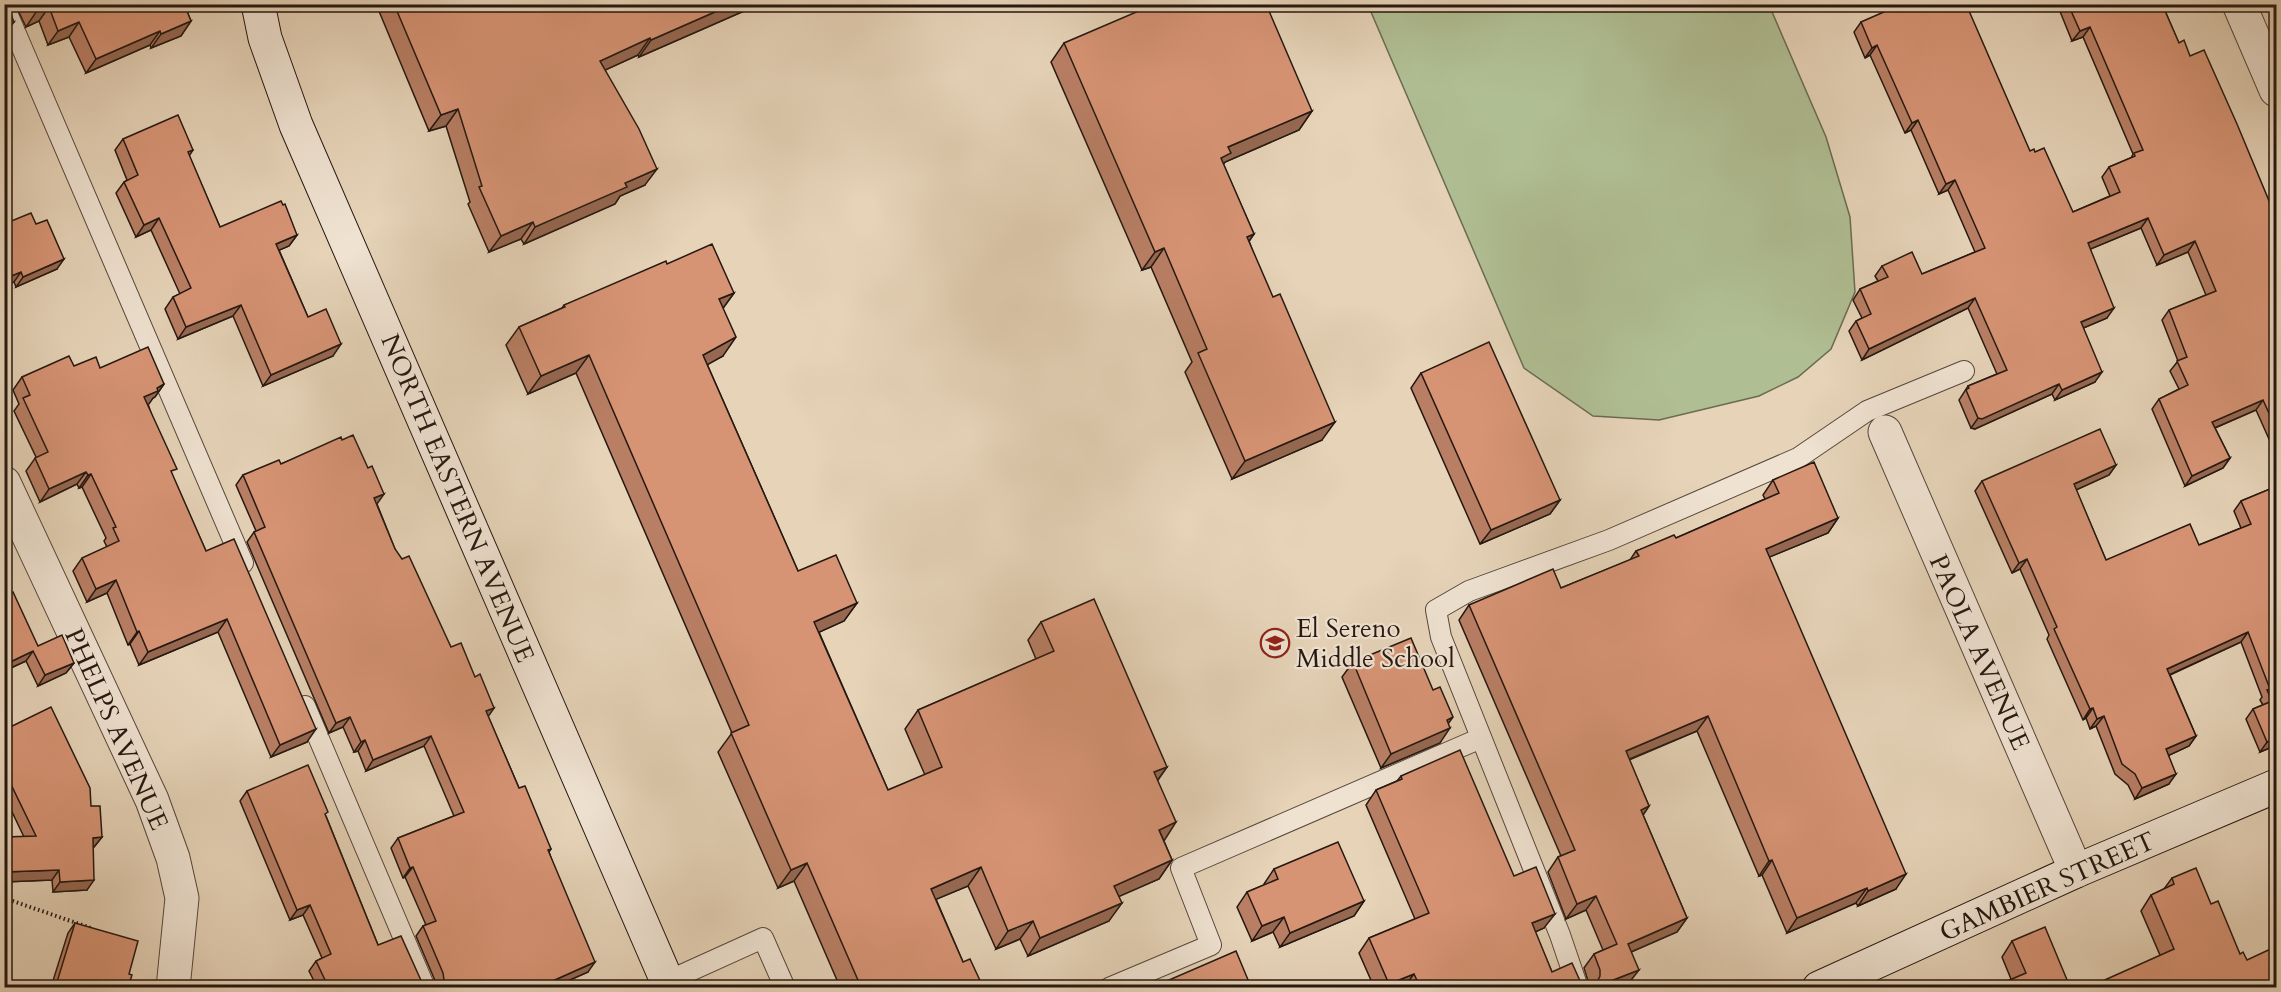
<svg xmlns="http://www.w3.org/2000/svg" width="2281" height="992" font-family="Cardo,serif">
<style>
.green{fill:#b0be93;stroke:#6a6b52;stroke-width:1.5}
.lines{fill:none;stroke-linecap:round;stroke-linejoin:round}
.lane-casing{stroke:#55473b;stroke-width:22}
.street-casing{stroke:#55473b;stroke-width:35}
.secondary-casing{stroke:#251811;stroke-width:35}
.path{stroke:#251811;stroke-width:4;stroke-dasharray:1.5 3;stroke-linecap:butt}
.lane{stroke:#efe2d1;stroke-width:20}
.street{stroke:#efe2d1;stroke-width:33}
.secondary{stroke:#efe2d1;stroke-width:33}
.wall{fill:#b97f65;stroke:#251811;stroke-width:1.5}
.shaded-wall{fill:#966852;stroke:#251811;stroke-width:1.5}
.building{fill:#d79475;stroke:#251811;stroke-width:1.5}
.labels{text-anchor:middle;stroke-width:4.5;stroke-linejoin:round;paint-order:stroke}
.street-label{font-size:26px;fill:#251811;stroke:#efe2d1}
.poi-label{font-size:26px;fill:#251811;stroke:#efe2d1;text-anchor:start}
</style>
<rect width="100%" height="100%" fill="#e6d3b8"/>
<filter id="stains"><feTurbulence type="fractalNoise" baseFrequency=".00333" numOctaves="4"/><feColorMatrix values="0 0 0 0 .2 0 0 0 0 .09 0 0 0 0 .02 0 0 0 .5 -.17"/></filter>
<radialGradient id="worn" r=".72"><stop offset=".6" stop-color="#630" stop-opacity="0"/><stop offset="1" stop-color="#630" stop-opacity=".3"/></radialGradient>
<path class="green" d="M1368 5H1769L1826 137 1850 217 1855 292 1831 349 1798 377 1759 396 1659 420 1593 416 1524 368Z"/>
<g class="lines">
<g class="lane-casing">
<g id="lane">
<path d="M4 6 243 563"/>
<path d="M305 706 425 988"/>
<path d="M668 981 763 938 785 988"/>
<path d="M1109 988 1211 945 1181 868 1481 738"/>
<path d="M1578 988 1560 935 1441 637 1436 610 1469 591 1609 540 1798 458 1867 411 1964 371"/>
</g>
</g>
<g class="street-casing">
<g id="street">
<path d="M2239 4 2276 90"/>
<path d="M1885 432 2076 871"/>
<path d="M4 483 152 800 173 858 182 898 173 988"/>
</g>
</g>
<g class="secondary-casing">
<g id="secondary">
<path d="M258 4 265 38 296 125 670 988"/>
<path d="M1819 988 2076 871 2276 786"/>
</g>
</g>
<path class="path" d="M4 898 91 928"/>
<use href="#lane" class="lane"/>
<use href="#street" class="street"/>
<use href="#secondary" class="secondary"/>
</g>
<g class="wall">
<path d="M15 4H184L191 21 181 36 151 48 150 45 86 73 69 37 48 45 39 21 26 27Z"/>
<path d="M376 4H760L639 57 638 55 605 70 645 185 620 196 615 204 524 244 521 239 489 252 468 204 470 202 446 126 429 131Z"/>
<path d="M2057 4H2162L2179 43 2190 56 2277 220V457L2256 410 2215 428 2230 458 2223 468 2185 486 2152 409 2159 399 2179 389 2170 371 2178 361 2162 320 2169 310 2206 295 2188 252 2157 265 2141 228 2090 249 2107 318 2083 328 2095 382 2055 400 2052 394 1975 429 1971 428 1959 400 1968 386 1997 374 1968 308 1862 360 1849 331 1856 321 1862 318 1853 300 1860 289 1878 281 1875 276 1882 266 1922 274 1975 252 1948 190 1939 194 1911 130 1905 133 1870 55 1865 58 1854 32 1861 22 2030 151 2073 212 2110 196 2102 177 2109 167 2131 158 2133 154 2083 37 2072 41Z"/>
<path d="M1064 43 1312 111 1299 130 1225 162 1223 164 1254 234 1249 241 1322 440 1232 479 1185 372 1192 362 1151 267 1142 270 1051 62Z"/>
<path d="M123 139 193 150 189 156 220 227 297 235 289 246 279 250 308 317 333 356 263 386 233 316 178 339 165 309 173 297 180 294 151 230 136 237 116 193 124 182 127 180 115 150Z"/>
<path d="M4 224 57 269 16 287 14 282Z"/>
<path d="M667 264 734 293 723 308V356L707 364 798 571 857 603 844 621 819 632 888 790 925 775 905 729 918 710 1036 659 1028 640 1041 622 1167 767 1158 780 1164 841 1172 860 1159 879 1119 896 1109 921 1028 956 1020 939 996 949 968 886 936 899 963 962 983 987H840L794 881 778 888 718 752 732 733 576 373 528 394 506 345 519 327 562 308 564 305Z"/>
<path d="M74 366 100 368 164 384 155 397 153 398 148 404 172 475 206 551 307 742 271 757 218 632 139 665 130 644 128 645 107 593 87 602 73 571 82 558 107 547 104 541 106 538 82 487 79 488 77 484 40 502 26 471 36 457 14 411 19 404 13 390 22 377Z"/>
<path d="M1421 373 1560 500 1550 514 1480 544 1411 388Z"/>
<path d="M342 440 368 468 377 504 395 549 451 647 475 677 494 708 488 716 519 788 551 849 549 852 588 972 554 987H436V983L416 936 423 926 426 925 405 877 403 878 391 848 398 838 454 816 424 746 366 771 358 751 354 752 343 727 329 733 247 542 254 532 256 531 236 485 243 475 281 464Z"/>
<path d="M2116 465 2109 475 2076 490 2106 560 2199 545 2241 528 2234 511 2241 501 2277 486V745L2260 752 2246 719 2253 709 2263 705 2260 700 2262 697 2241 642 2170 675 2196 736 2189 746 2169 755V784L2135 799 2128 785 2115 774 2096 726 2090 729 2086 718 2083 720 2047 639 2049 635 2020 569 2012 573 1975 491 1982 481Z"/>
<path d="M1773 480 1838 518 1828 533 1769 557 1896 889 1858 906 1856 903 1787 933 1762 875 1759 876 1697 731 1629 760 1649 806 1643 815 1687 918 1677 932 1631 952 1628 984 1620 987H1374L1359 953 1369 938 1415 919 1366 805 1376 790 1397 781 1401 776 1514 876 1544 928 1535 932 1552 972 1581 983 1589 984 1584 968 1594 954 1603 950 1586 910 1566 919 1548 872 1558 857 1561 856 1459 620 1469 605 1561 588 1630 560 1636 551 1676 538 1765 499 1763 495Z"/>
<path d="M38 646 74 663 66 673 38 686 26 661 4 671Z"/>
<path d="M1353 662 1433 690 1448 724 1440 743 1381 768 1342 677Z"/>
<path d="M4 730 102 837 94 847H93L87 890 53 892 52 880 4 882V837H24L4 795Z"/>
<path d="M247 791 326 816 378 945 424 987H427H317L309 971 316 961 322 958 303 915 290 920 240 801Z"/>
<path d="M1274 869 1364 901 1354 916 1280 947 1273 932 1252 941 1237 907 1247 892 1264 885V884Z"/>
<path d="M2172 878 2211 904 2240 954 2277 987 2160 955 2141 911 2151 895 2164 889Z"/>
<path d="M75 923 129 974 128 987H51L68 933Z"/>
<path d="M2012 941 2070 987 2011 979 2002 957Z"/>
</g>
<g class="shaded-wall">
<path d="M733 4H760L639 57 651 40Z"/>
<path d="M49 7 39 21 26 27 36 12Z"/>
<path d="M191 21 181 36 151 48 161 34Z"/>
<path d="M14 22 4 35V26Z"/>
<path d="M79 22 69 37 48 45 58 31Z"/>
<path d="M2090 27 2083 37 2072 41 2080 31Z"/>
<path d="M160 31 150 45 86 73 96 59Z"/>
<path d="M650 38 638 55 588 78 600 61Z"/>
<path d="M1877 45 1870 55 1865 58 1872 48Z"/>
<path d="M458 109 446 126 429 131 441 115Z"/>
<path d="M1312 111 1299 130 1225 162 1218 172 1208 176 1228 147Z"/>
<path d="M1918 120 1911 130 1905 133 1912 123Z"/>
<path d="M657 169 645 185 620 196 615 204 524 244 535 227 625 183Z"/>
<path d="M1955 180 1948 190 1939 194 1946 184Z"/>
<path d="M159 218 151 230 136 237 144 225Z"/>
<path d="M2148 218 2141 228 2081 253 2088 243Z"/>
<path d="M533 222 521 239 489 252 501 236Z"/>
<path d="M1254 234 1241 253 1247 237Z"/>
<path d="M297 235 289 246 268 255 276 244Z"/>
<path d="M2195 241 2188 252 2157 265 2164 255Z"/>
<path d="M1164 248 1151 267 1142 270 1155 252Z"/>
<path d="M64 259 57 269 16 287 23 277Z"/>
<path d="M21 272 14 282 4 286V279Z"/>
<path d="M734 293 721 311 719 299Z"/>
<path d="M1975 298 1968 308 1862 360 1869 349Z"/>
<path d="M241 305 233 316 178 339 186 327Z"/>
<path d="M2114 308 2107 318 2074 332 2081 322Z"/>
<path d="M736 337 723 356 691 374 703 355Z"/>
<path d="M341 344 333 356 263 386 271 375Z"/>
<path d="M589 355 576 373 528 394 541 376Z"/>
<path d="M2102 372 2095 382 2055 400 2062 390Z"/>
<path d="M164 384 155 397 153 398 149 404 135 409 144 397 157 388Z"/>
<path d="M2059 384 2052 394 1975 429 1971 428 1978 418Z"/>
<path d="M2263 400 2256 410 2205 432 2212 422Z"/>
<path d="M1335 422 1322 440 1232 479 1245 461Z"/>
<path d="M2230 458 2223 468 2185 486 2192 476Z"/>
<path d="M2116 465 2109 475 2067 494 2074 484Z"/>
<path d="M86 472 77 484 40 502 49 489Z"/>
<path d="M91 474 82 487 79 488 88 475Z"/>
<path d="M384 494 377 504 367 509 374 498Z"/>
<path d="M1560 500 1550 514 1480 544 1491 530Z"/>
<path d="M1838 518 1828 533 1755 563 1766 549Z"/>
<path d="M2027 559 2020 569 2012 573 2019 563Z"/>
<path d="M116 580 107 593 87 602 96 589Z"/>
<path d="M857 603 844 621 802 640 814 622Z"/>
<path d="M227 619 218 632 139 665 148 652Z"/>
<path d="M139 631 130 644 128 645 137 632Z"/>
<path d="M2248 632 2241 642 2160 679 2167 669Z"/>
<path d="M33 651 26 661 4 671V665Z"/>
<path d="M74 663 66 673 38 686 45 675Z"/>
<path d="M494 708 487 718 486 711Z"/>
<path d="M2093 708 2086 718 2083 720 2090 709Z"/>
<path d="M1708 716 1697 731 1615 765 1626 751Z"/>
<path d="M2104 716 2096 726 2090 729 2097 719Z"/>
<path d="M350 717 343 727 329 733 336 723Z"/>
<path d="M1453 717 1443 731 1450 728 1440 743 1381 768 1391 754 1447 720Z"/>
<path d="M316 729 307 742 271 757 280 745Z"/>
<path d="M431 736 424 746 366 771 373 760Z"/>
<path d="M2196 736 2189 746 2159 760 2166 749Z"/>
<path d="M2277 738V745L2260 752 2267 742Z"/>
<path d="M365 740 358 751 354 752 361 742Z"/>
<path d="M1167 767 1154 785V772Z"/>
<path d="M2176 774 2169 784 2135 799 2142 788Z"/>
<path d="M1649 806 1639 821 1641 810Z"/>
<path d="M1176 822 1164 841 1159 830Z"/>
<path d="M102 837 94 847 85 848 93 838Z"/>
<path d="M1172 860 1159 879 1102 904 1114 886Z"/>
<path d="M1772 860 1762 875 1759 876 1769 861Z"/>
<path d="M807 863 794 881 778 888 791 870Z"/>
<path d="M413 867 405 877 403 878 410 868Z"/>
<path d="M981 867 968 886 918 907 931 889Z"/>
<path d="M59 870 52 880 4 882V872Z"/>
<path d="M1906 874 1896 889 1858 906 1868 891Z"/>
<path d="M94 880 87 890 53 892 60 882Z"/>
<path d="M1867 888 1856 903 1787 933 1797 918Z"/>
<path d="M1596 896 1586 910 1566 919 1577 904Z"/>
<path d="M1364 901 1354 916 1280 947 1290 933Z"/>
<path d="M1122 903 1109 921 1028 956 1040 938Z"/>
<path d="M310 905 303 915 290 920 297 910Z"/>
<path d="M1555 914 1544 928 1521 938 1532 923Z"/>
<path d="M1284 917 1273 932 1252 941 1262 926Z"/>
<path d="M1687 918 1677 932 1617 958 1628 944Z"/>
<path d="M1033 921 1020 939 996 949 1008 931Z"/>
<path d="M595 962 588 972 554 987H539Z"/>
<path d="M1639 970 1628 984 1620 987H1604L1608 982Z"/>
<path d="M1414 974 1404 987H1387L1389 984Z"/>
<path d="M1607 981 1602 987H1590Z"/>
<path d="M57 982 76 987H53Z"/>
</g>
<g class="building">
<path d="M4 4H7L14 22 4 26Z"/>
<path d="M32 4H184L191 21 161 34 160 31 96 59 79 22 58 31 49 7 36 12Z"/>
<path d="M394 4H733L651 40 650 38 600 61 639 129 657 169 625 183 627 187 535 227 533 222 501 236 479 187 482 186 458 109 441 115Z"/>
<path d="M1155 4H1266L1312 111 1228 147 1231 153 1221 158 1254 234 1247 237 1273 297 1280 294 1335 422 1245 461 1198 353 1207 349 1164 248 1155 252 1064 43Z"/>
<path d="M1902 4H1966L2030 151 2034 149 2035 152 2044 148 2073 212 2120 192 2109 167 2135 156 2134 153 2143 150 2090 27 2080 31 2068 4H2162L2179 43 2184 40 2190 56 2204 50 2237 124 2277 220V431L2263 400 2212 422 2230 458 2192 476 2159 399 2188 385 2177 361 2187 357 2169 310 2216 291 2195 241 2164 255 2148 218 2088 243 2114 308 2081 322 2102 372 2062 390 2059 384 1982 419 1978 418 1966 390 1969 388 1968 386 2007 370 1975 298 1869 349 1856 321 1871 314 1860 289 1888 277 1882 266 1912 252 1922 274 1985 248 1955 180 1946 184 1918 120 1912 123 1877 45 1872 48 1861 22Z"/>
<path d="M178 115 193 150 188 152 220 227 281 201 283 205 285 204 297 235 276 244 308 317 326 309 341 344 271 375 241 305 186 327 173 297 191 288 159 218 144 225 124 182 138 175 123 139Z"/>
<path d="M31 213 36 224 47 220 64 259 23 277 21 272 4 279V224Z"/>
<path d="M712 244 734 293 719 299 736 337 703 355 798 571 836 555 857 603 814 622 888 790 942 767 918 710 1054 651 1041 622 1094 599 1167 767 1154 772 1176 822 1159 830 1172 860 1114 886 1122 903 1040 938 1033 921 1008 931 981 867 931 889 963 962 970 959 983 987H861L807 863 791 870 731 733 749 725 589 355 541 376 519 327 565 307 564 305 666 261 667 264Z"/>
<path d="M1489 342 1560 500 1491 530 1421 373Z"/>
<path d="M148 347 164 384 157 388 158 391 144 397 177 469 171 471 206 551 234 539 316 729 280 745 227 619 148 652 139 631 137 632 116 580 96 589 82 558 119 541 113 528 116 527 91 474 88 475 86 472 49 489 35 458 48 452 23 398 30 395 22 377 69 356 74 366 96 357 100 368Z"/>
<path d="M2100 429 2116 465 2074 484 2106 560 2190 524 2199 545 2251 524 2241 501 2277 486V738L2267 742 2253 709 2272 701 2267 690 2270 689 2248 632 2167 669 2196 736 2166 749 2176 774 2142 788 2135 774 2122 764 2104 716 2097 719 2093 708 2090 709 2054 629 2057 627 2027 559 2019 563 1982 481Z"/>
<path d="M353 435 368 468 372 466 384 494 374 498 395 549 402 559 409 556 451 647 461 643 475 677 480 674 494 708 486 711 519 788 525 786 551 849 548 850 595 962 539 987 538 985 531 987H438L441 985 444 980 443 973 423 926 436 921 413 867 410 868 398 838 464 812 431 736 373 760 365 740 361 742 350 717 336 723 254 532 265 527 243 475 279 460 281 464 341 437 342 440Z"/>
<path d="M1814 462 1838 518 1766 549 1906 874 1868 891 1867 888 1797 918 1772 860 1769 861 1708 716 1626 751 1649 806 1641 810 1687 918 1628 944 1639 970 1608 982 1607 981 1590 987H1511L1510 984 1502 987H1420L1414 974 1389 984 1369 938 1429 913 1376 790 1402 779 1401 776 1460 750 1514 876 1536 867 1555 914 1532 923 1552 972 1572 963 1581 983 1592 985 1597 982 1600 976V970L1594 954 1617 944 1596 896 1577 904 1558 857 1575 850 1469 605 1553 569 1561 588 1639 556 1636 551 1674 535 1676 538 1779 493 1773 480Z"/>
<path d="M4 587 8 594 13 592 38 646 62 635 74 663 45 675 33 651 4 665Z"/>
<path d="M1411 638 1433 690 1440 687 1453 717 1447 720 1450 728 1391 754 1353 662Z"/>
<path d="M51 707 90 788 91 806H100L102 837 93 838 94 880 60 882 59 870 4 872V837L36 836 4 770V730Z"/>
<path d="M308 765 328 812 325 814 378 945 401 936 424 987H427H319L327 984 316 961 331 954 310 905 297 910 247 791Z"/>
<path d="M1338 842 1364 901 1290 933 1284 917 1262 926 1247 892 1278 879 1274 869Z"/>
<path d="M2196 868 2211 904 2218 901 2240 954 2243 952 2247 960 2277 946V987H2089L2174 949 2151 895 2174 884 2172 878Z"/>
<path d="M75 923 138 941 129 974 132 975 128 987H76L57 982Z"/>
<path d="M2045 927 2070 987H1993L2026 973 2012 941Z"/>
<path d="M1236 951 1251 987H1153Z"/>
</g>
<defs>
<g id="school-ring" transform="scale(1.5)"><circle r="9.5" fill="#efe2d1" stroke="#8f2418" stroke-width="1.5"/><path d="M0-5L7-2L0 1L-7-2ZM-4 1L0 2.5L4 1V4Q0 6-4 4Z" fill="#8f2418"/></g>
</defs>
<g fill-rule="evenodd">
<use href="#school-ring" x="1275" y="643"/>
</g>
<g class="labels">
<g class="street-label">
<text transform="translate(458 498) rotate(67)" y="9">NORTH EASTERN AVENUE</text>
<text transform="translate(1980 652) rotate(66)" y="9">PAOLA AVENUE</text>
<text transform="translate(117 729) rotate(66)" y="9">PHELPS AVENUE</text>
<text transform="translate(2047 886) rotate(-24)" y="9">GAMBIER STREET</text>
</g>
<g class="poi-label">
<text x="1296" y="637">El Sereno<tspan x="1296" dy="30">Middle School</tspan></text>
</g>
</g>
<rect width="2281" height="992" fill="none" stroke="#e6d3b8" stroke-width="24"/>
<rect x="6" y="6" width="2269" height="980" fill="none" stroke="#251811" stroke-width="3"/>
<rect x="12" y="12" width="2257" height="968" fill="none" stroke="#251811" stroke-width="1.5"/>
<rect width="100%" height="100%" filter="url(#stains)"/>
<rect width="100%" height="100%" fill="url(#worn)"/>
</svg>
